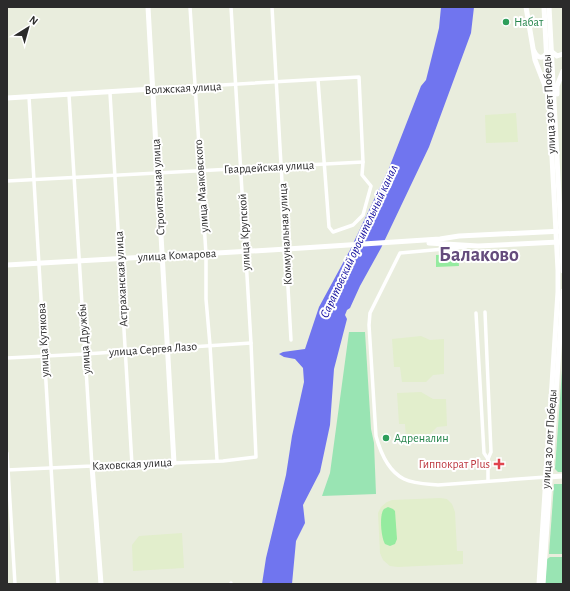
<svg xmlns="http://www.w3.org/2000/svg" width="570" height="591" font-family="'Alegreya Sans',sans-serif">
<style>
.education{fill:#e2eecc}
.green{fill:#99e4b3}
.pitch{fill:#95eb9f}
.water{fill:#7075ef}
.lines{fill:none;stroke-linecap:round;stroke-linejoin:round}
.street{stroke:#fff;stroke-width:3.5}
.secondary{stroke:#fff;stroke-width:5}
.leisure-dot{fill:#2e9e5b;stroke:#fff;stroke-width:1.5}
.health-dot{fill:#e0444e;stroke:#fff;stroke-width:1.5}
.labels{text-anchor:middle;stroke-width:4;stroke-linejoin:round;paint-order:stroke}
.leisure-label{font-size:12px;fill:#27864d;stroke:#fff;text-anchor:start}
.street-label{font-size:12px;fill:#2b2b2b;stroke:#fff}
.health-label{font-size:12px;fill:#be3a42;stroke:#fff;text-anchor:end}
.water-label{font-size:13px;font-style:italic;fill:#120d9d;stroke:#fff}
.town-label{font-size:20px;font-weight:bold;fill:#644b7c;stroke:#fff}
</style>
<rect width="100%" height="100%" fill="#e9eddd"/>
<g class="education">
<path d="M516 113 518 142 486 143 485 115Z"/>
<path d="M421 336 430 340 444 339V374L433 375 426 382H402L400 367H394L392 339Z"/>
<path d="M421 392 433 399H446L447 426 437 427 425 439 406 440 405 424H399L397 393Z"/>
<path d="M440 498 447 499 452 504 455 512 457 551H463V564L398 567 390 566 383 560 380 553 378 513 381 507 387 502 392 500Z"/>
<path d="M182 533 184 568 133 571 132 545 139 536Z"/>
</g>
<g class="green">
<path d="M349 332H365L371 429 374 443 376 494 322 496 330 473Z"/>
<path d="M563 356V472H558L555 469Z"/>
<path d="M554 484H563V554H549Z"/>
<path d="M550 557H563V584H545L547 559Z"/>
</g>
<g class="pitch">
<path d="M458 254 459 266 436 267V255Z"/>
<path d="M388 507 393 509 395 511 397 539 395 544 390 546 385 544C381 538 379 514 384 509Z"/>
</g>
<path class="water" d="M441 7H474L471 33 429 147 381 248 360 286 350 308 347 310 345 315 347 319 334 369 330 425 320 472 303 505 305 523 296 541 292 584H262L266 558 286 475 292 436 304 382 303 368 295 359 284 357 279 354 283 352 305 349 319 307 350 250 389 168 421 86 426 80 439 28Z"/>
<g class="lines">
<g class="street">
<path d="M190 7 206 254V299L210 345 217 460"/>
<path d="M272 7 291 340"/>
<path d="M153 89 359 77 363 162 362 175 371 186 363 215 353 225 333 232 329 227 318 80"/>
<path d="M110 93 132 465"/>
<path d="M29 97 58 584"/>
<path d="M7 181 363 162"/>
<path d="M466 247 400 253 370 313 369 325 376 436C380 451 388 471 404 479 414 484 427 484 438 485L546 477"/>
<path d="M485 312 491 452 488 459"/>
<path d="M476 313 484 453 488 459V481"/>
<path d="M7 358 85 354 251 343"/>
<path d="M7 453 15 584"/>
<path d="M174 463 223 461 256 457 251 343 231 7"/>
<path d="M7 470 92 466 69 95"/>
<path d="M231 583V584"/>
</g>
<g class="secondary">
<path d="M526 7 535 60 547 91"/>
<path d="M549 7 563 271"/>
<path d="M534 51C537 58 543 60 547 52"/>
<path d="M552 52 557 56 563 54"/>
<path d="M557 94V86L563 71"/>
<path d="M7 98 153 89"/>
<path d="M429 243 478 246 559 242"/>
<path d="M7 265 287 249 440 239 459 236 563 231"/>
<path d="M548 477 563 476"/>
<path d="M101 584 92 466 174 463 148 7"/>
<path d="M539 584 558 292V270L544 7"/>
<path d="M543 584 563 291"/>
</g>
</g>
<g class="leisure-dot">
<circle cx="506" cy="22" r="4"/>
<circle cx="386" cy="438" r="4"/>
</g>
<path class="health-dot" d="M497 458h4v4h4v4h-4v4h-4v-4h-4v-4h4z"/>
<g class="labels">
<g class="leisure-label">
<text x="514" y="26">Набат</text>
<text x="394" y="442">Адреналин</text>
</g>
<g class="street-label">
<text transform="translate(183 88) rotate(-3)" y="4">Волжская улица</text>
<text transform="translate(549 104) rotate(-93)" y="4">улица 30 лет Победы</text>
<text transform="translate(269 167) rotate(-3)" y="4">Гвардейская улица</text>
<text transform="translate(201 186) rotate(-94)" y="4">улица Маяковского</text>
<text transform="translate(158 187) rotate(-93)" y="4">Строительная улица</text>
<text transform="translate(244 232) rotate(-93)" y="4">улица Крупской</text>
<text transform="translate(285 234) rotate(-93)" y="4">Коммунальная улица</text>
<text transform="translate(177 255) rotate(-3)" y="4">улица Комарова</text>
<text transform="translate(121 279) rotate(-93)" y="4">Астраханская улица</text>
<text transform="translate(84 339) rotate(-94)" y="4">улица Дружбы</text>
<text transform="translate(43 340) rotate(-93)" y="4">улица Кутякова</text>
<text transform="translate(153 349) rotate(-4)" y="4">улица Сергея Лазо</text>
<text transform="translate(549 439) rotate(-86)" y="4">улица 30 лет Победы</text>
<text transform="translate(132 464) rotate(-3)" y="4">Каховская улица</text>
</g>
<g class="health-label">
<text x="490" y="468">Гиппократ Plus</text>
</g>
<g class="water-label">
<text transform="translate(358 241) rotate(-65)" y="5">Саратовский оросительный канал</text>
</g>
<g class="town-label">
<text x="479" y="261">Балаково</text>
</g>
</g>
<rect width="570" height="591" fill="none" stroke="#2b2b2b" stroke-width="16"/>
<g transform="translate(28 28) rotate(37)" stroke="#ffffff" stroke-width="3" paint-order="stroke">
<path d="M0-3L7 15L0 10L-7 15Z" fill="#2b2b2b"/>
<text y="-6" font-size="11" font-weight="bold" text-anchor="middle" fill="#2b2b2b">N</text>
</g>
</svg>
